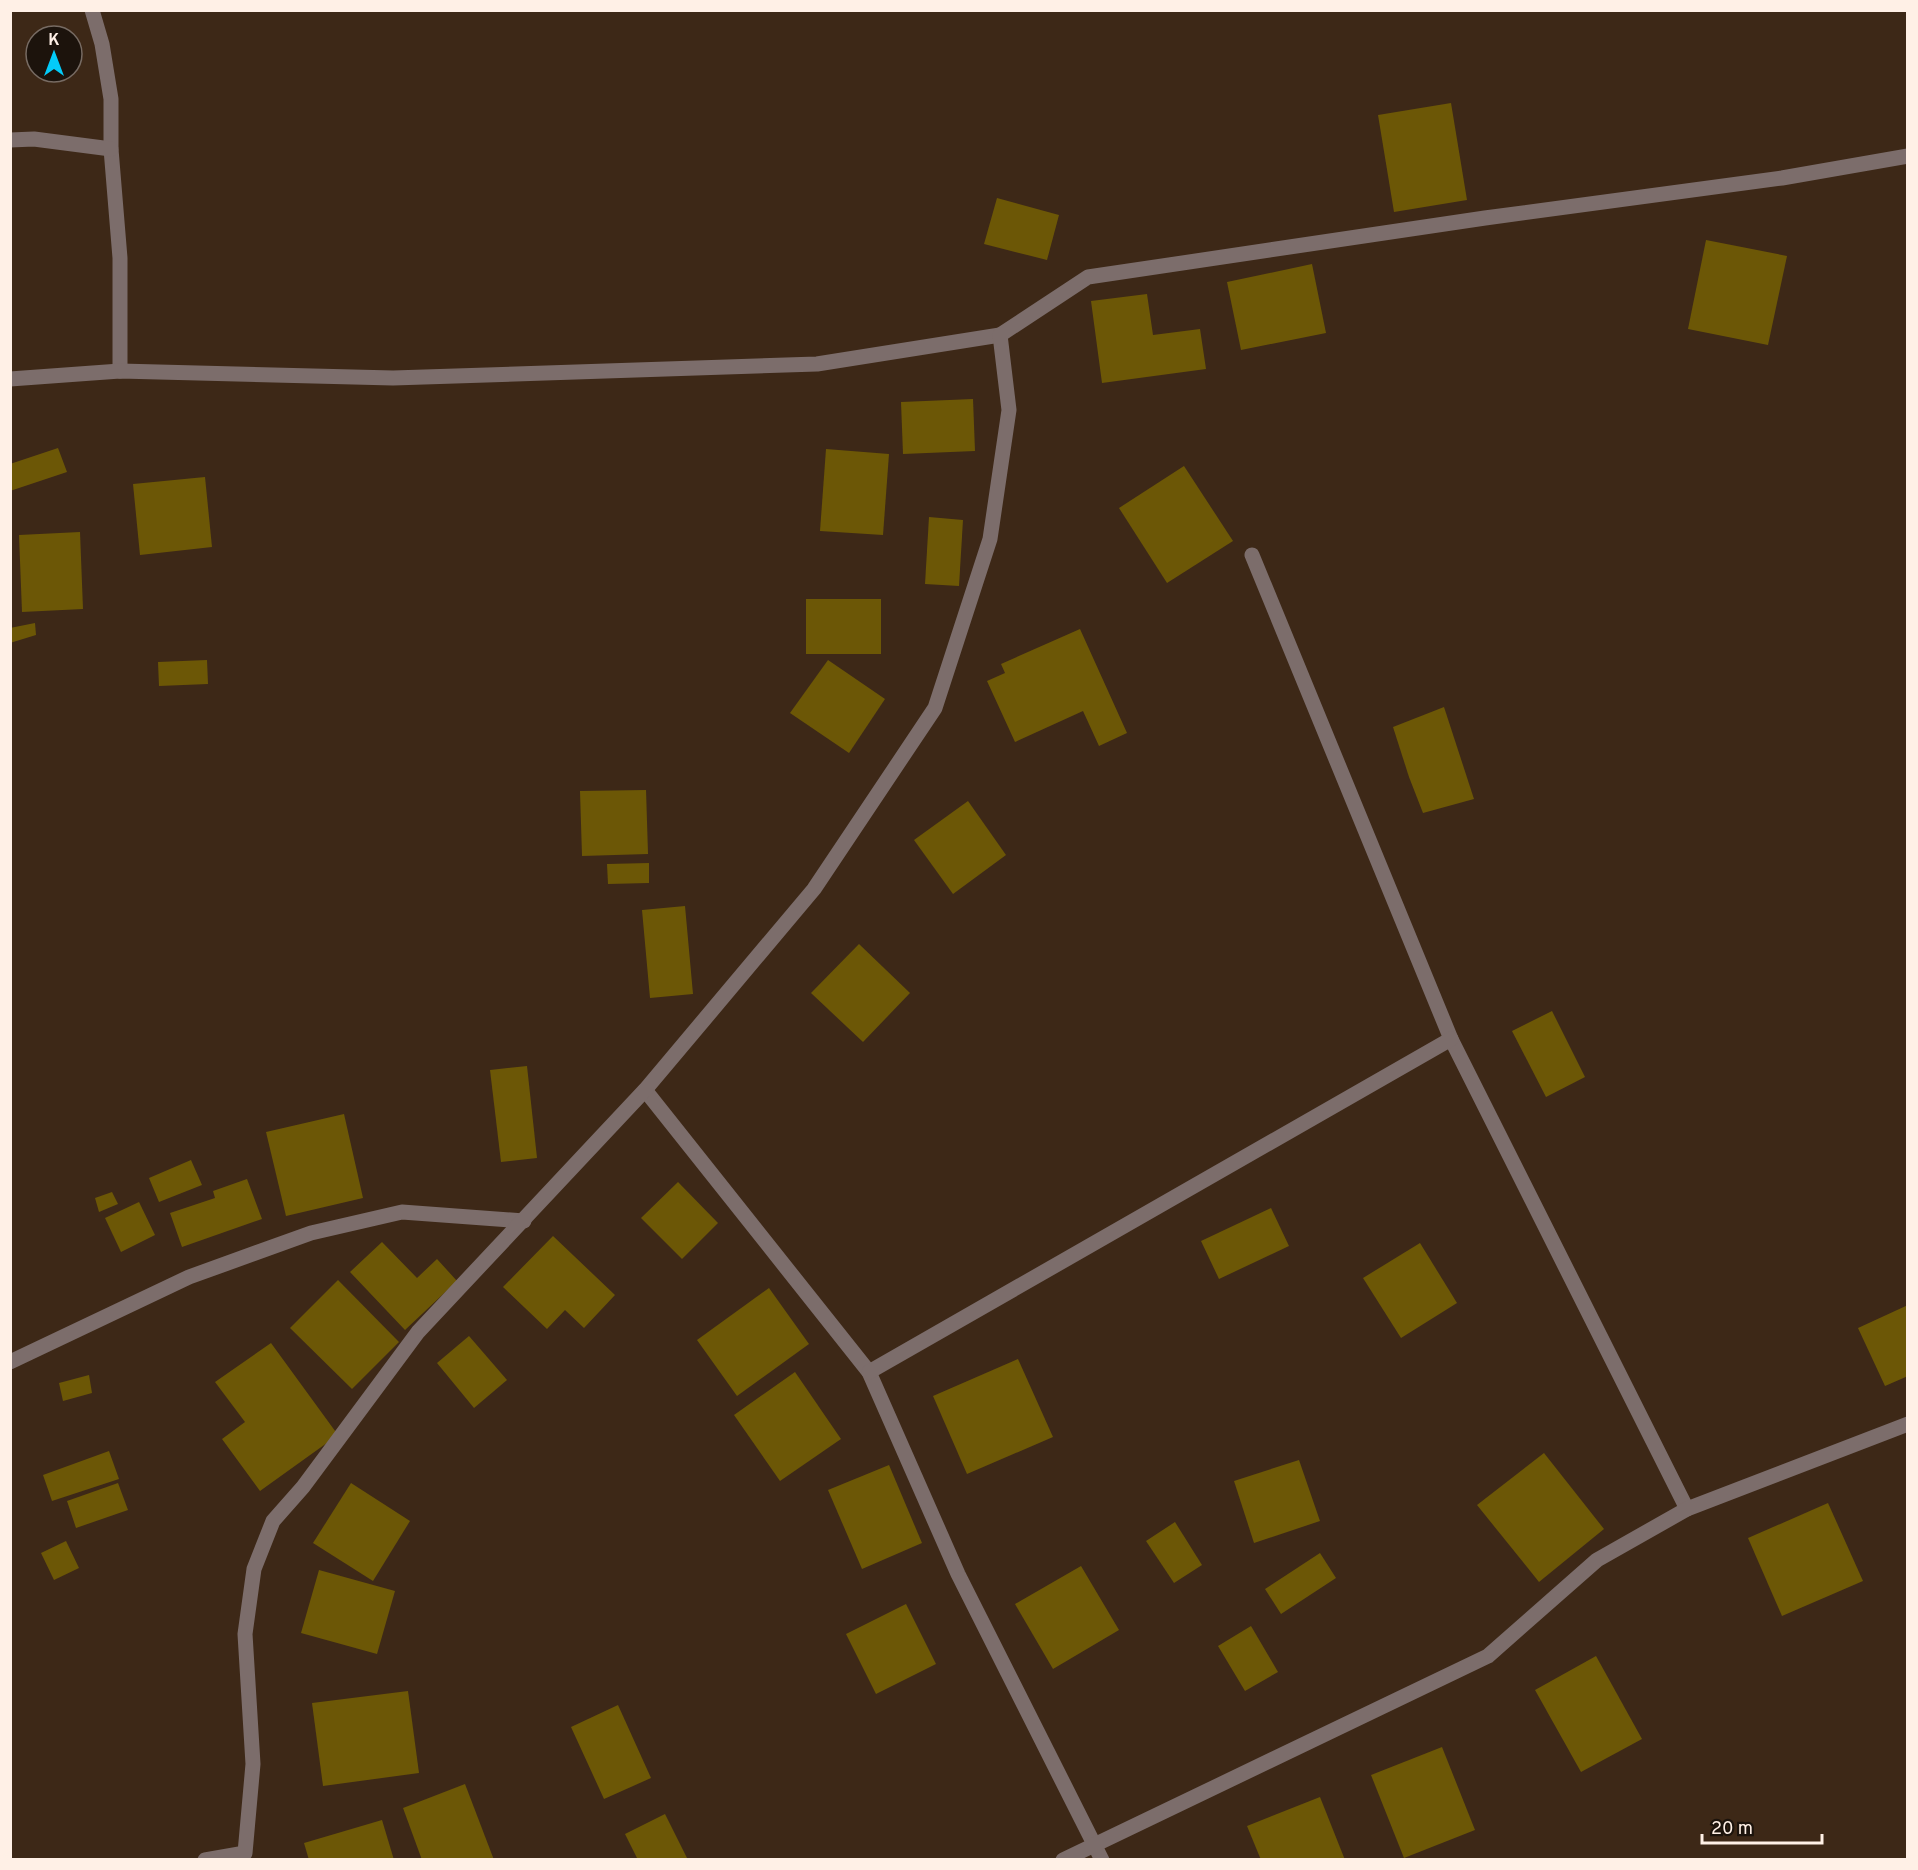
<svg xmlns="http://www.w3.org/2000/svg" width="1918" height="1870" font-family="Overpass,sans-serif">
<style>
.building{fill:#6c5706}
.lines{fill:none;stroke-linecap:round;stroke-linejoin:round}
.minor{stroke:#7c6d6b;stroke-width:15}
.tertiary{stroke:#7c6d6b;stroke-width:15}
</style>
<rect width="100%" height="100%" fill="#3d2817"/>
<g class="building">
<path d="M1451 103 1467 200 1394 212 1378 115Z"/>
<path d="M997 198 1059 215 1047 260 984 244Z"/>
<path d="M1706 240 1787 256 1768 345 1688 329Z"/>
<path d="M1312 264 1326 333 1241 350 1227 282Z"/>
<path d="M1147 294 1153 335 1200 329 1206 369 1102 383 1091 301Z"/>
<path d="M973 399 975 451 903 454 901 402Z"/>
<path d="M58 448 67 472 10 491V464Z"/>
<path d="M826 449 889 454 883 535 820 531Z"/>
<path d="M1184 466 1233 541 1167 583 1119 508Z"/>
<path d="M205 477 212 547 140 555 133 484Z"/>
<path d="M929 517 963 520 959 586 925 584Z"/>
<path d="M80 532 83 609 22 612 19 535Z"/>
<rect x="806" y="599" width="75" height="55"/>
<path d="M35 623 36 635 10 643V628Z"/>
<path d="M1080 629 1127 733 1099 746 1083 711 1015 742 987 681 1005 673 1001 664Z"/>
<path d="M207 660 208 684 159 686 158 662Z"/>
<path d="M828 660 885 699 849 753 790 713Z"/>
<path d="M1444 707 1474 799 1423 813 1409 777 1393 727Z"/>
<path d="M646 790 648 854 582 856 580 791Z"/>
<path d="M968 801 1006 855 953 894 914 840Z"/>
<path d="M649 863V883L608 884 607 864Z"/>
<path d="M685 906 693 994 650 998 642 910Z"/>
<path d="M859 944 910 993 863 1042 811 993Z"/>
<path d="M1552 1011 1585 1077 1546 1097 1512 1031Z"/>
<path d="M527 1066 537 1158 501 1162 490 1070Z"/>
<path d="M344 1114 363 1198 286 1216 266 1132Z"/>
<path d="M191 1160 202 1185 159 1202 149 1178Z"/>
<path d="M247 1179 262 1219 182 1247 170 1213 215 1198 213 1191Z"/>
<path d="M678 1182 718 1223 682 1259 641 1218Z"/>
<path d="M112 1192 118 1204 99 1212 95 1198Z"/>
<path d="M139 1202 155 1235 121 1252 105 1218Z"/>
<path d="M1271 1208 1289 1246 1219 1279 1201 1241Z"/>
<path d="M553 1236 615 1295 584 1328 565 1310 547 1329 503 1287Z"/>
<path d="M382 1242 417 1278 437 1259 457 1281 405 1330 350 1272Z"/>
<path d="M1420 1243 1457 1303 1401 1338 1363 1278Z"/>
<path d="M338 1280 399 1342 352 1389 290 1328Z"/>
<path d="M769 1288 809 1344 737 1396 697 1340Z"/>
<path d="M1908 1305V1376L1885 1386 1858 1328Z"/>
<path d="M469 1336 507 1380 474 1408 437 1363Z"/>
<path d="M271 1343 338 1435 260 1491 222 1439 245 1422 215 1382Z"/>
<path d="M1018 1359 1053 1437 967 1474 933 1396Z"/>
<path d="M795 1372 841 1439 780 1481 734 1415Z"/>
<path d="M89 1375 92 1393 63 1401 59 1383Z"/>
<path d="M109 1451 119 1479 52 1501 43 1475Z"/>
<path d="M1544 1453 1604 1529 1539 1582 1477 1505Z"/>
<path d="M1299 1460 1320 1521 1254 1543 1234 1481Z"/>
<path d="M889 1465 922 1543 862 1569 828 1490Z"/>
<path d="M118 1483 128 1510 76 1528 67 1501Z"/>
<path d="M351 1483 410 1521 373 1581 313 1543Z"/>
<path d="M1828 1503 1863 1581 1782 1616 1748 1538Z"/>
<path d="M1175 1522 1202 1565 1174 1583 1146 1541Z"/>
<path d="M66 1541 79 1568 54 1580 41 1553Z"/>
<path d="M1320 1553 1336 1578 1281 1614 1265 1589Z"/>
<path d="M1081 1566 1119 1630 1053 1669 1015 1604Z"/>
<path d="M319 1570 395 1591 377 1654 301 1633Z"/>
<path d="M906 1604 936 1664 876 1694 846 1634Z"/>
<path d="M1251 1626 1278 1672 1245 1691 1218 1646Z"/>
<path d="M1596 1656 1642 1739 1581 1772 1535 1690Z"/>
<path d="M408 1691 419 1773 323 1786 312 1703Z"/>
<path d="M618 1705 651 1778 604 1799 571 1727Z"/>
<path d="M1442 1747 1475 1830 1404 1858 1371 1775Z"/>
<path d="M465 1784 494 1860H422L403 1808Z"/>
<path d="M1320 1797 1345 1860H1261L1247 1826Z"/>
<path d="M665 1814 688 1860H638L625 1834Z"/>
<path d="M382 1820 394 1860H309L304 1843Z"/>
</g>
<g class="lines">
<g class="minor">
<path d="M92 10 102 44 111 99V149L120 258V371"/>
<path d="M10 140 34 139 111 149"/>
<path d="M10 379 120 371 393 378 817 364 1000 335"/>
<path d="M1252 555 1451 1039 1687 1509"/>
<path d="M645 1090 869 1372 958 1574 1102 1860"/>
<path d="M10 1362 189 1277 311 1233 402 1212 524 1221"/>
<path d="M869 1372 1451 1039"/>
<path d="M1063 1860 1488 1656 1597 1560 1687 1509 1908 1424"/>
</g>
<path class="tertiary" d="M205 1860 245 1853 253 1764 245 1634 254 1569 273 1521 303 1487 418 1332 645 1090 814 889 935 708 990 539 1009 410 1000 335 1088 277 1485 218 1782 178 1908 156"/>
</g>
<rect width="1918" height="1870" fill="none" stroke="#fff0e6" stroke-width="24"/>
<g transform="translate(54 54)"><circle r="28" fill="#1c130c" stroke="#776b63" stroke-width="1.5"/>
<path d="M0-4.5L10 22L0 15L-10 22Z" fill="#03cbf9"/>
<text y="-9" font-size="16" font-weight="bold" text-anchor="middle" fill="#fff0e6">K</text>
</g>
<path d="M1702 1834v9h120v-9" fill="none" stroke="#fff0e6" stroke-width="3"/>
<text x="1711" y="1834" font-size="18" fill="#fff0e6" stroke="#1c130c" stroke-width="4.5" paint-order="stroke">20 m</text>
</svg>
